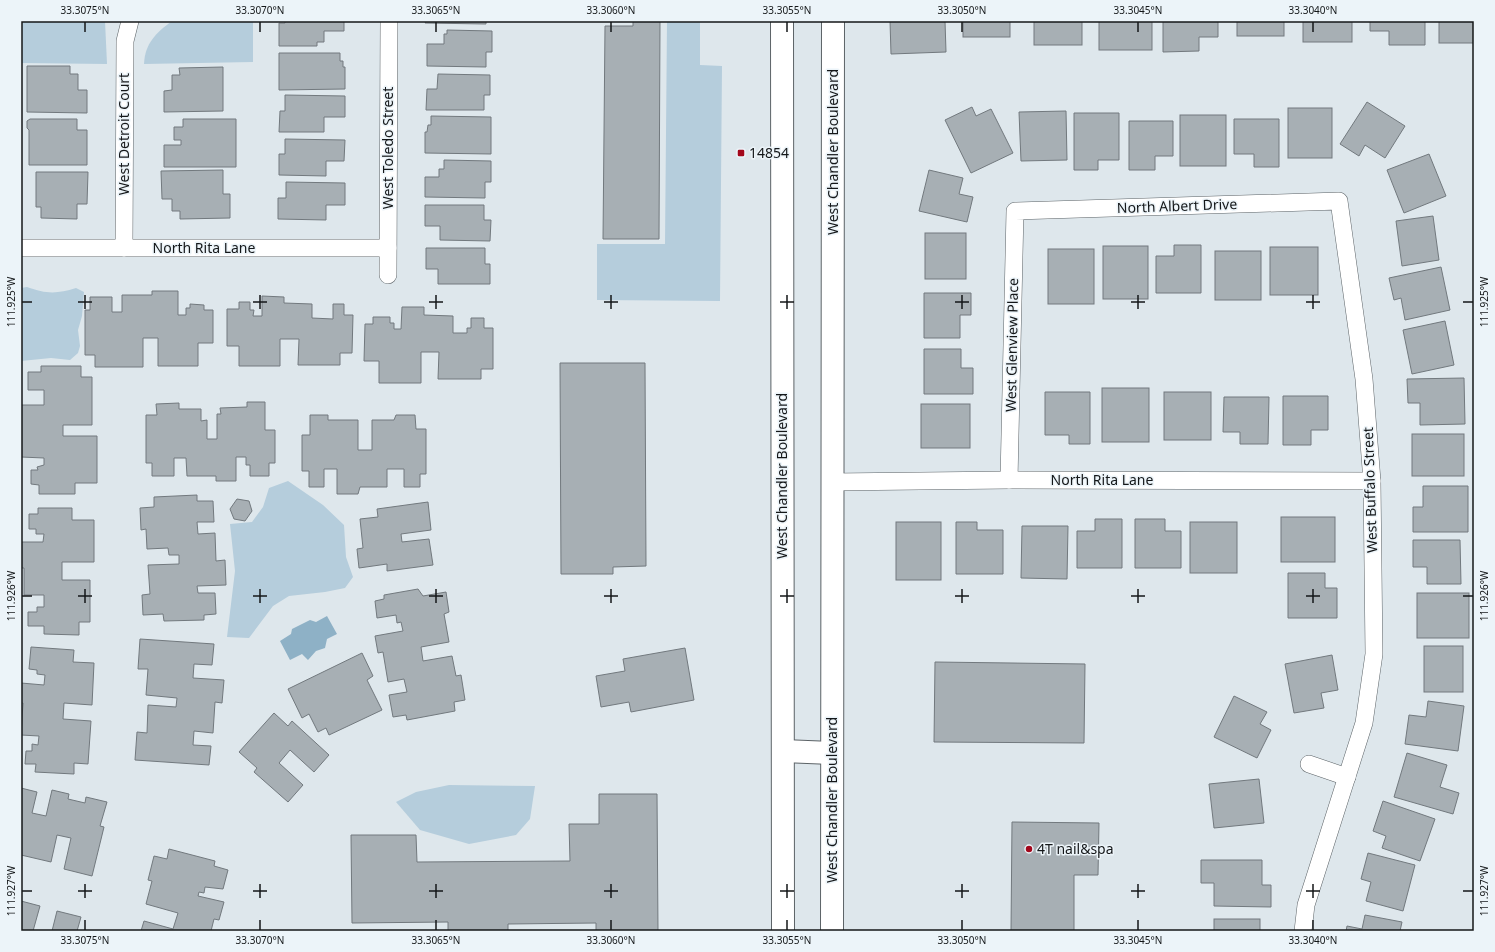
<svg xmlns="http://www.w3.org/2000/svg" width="1495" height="952" font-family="'Noto Sans',sans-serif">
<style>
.green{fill:#b5cddc}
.water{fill:#8eb1c6}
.building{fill:#a7afb4;stroke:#72797e}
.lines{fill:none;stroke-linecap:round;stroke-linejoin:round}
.street-casing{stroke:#5c6367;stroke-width:18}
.secondary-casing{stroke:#5c6367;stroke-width:24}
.street{stroke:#fff;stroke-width:17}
.secondary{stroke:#fff;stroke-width:22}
.ticks{fill:none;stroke:#141719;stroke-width:1.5}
.poi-dot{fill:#a3071b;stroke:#ecf4f9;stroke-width:1.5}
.labels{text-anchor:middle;stroke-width:3;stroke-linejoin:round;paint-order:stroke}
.street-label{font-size:14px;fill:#141719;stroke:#ecf4f9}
.poi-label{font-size:14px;fill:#141719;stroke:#ecf4f9;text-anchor:start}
.neatline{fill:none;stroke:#141719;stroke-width:1.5}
.ticks-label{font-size:10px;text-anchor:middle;fill:#141719}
</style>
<rect width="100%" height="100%" fill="#dee7ec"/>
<g class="green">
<path d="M21 21H105L107 64 21 63Z"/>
<path d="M172 21H253V62L144 64C145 43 156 33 172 21Z"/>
<path d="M667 21H700V65L722 66 720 301 597 300V244H665Z"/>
<path d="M27 287C46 294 57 294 76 288L84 292 82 316 78 330 80 346 78 353 70 360 51 358 21 361V288Z"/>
<path d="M288 481 323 505 344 525 346 557 353 577 345 588 325 592 289 596 273 606 249 638 227 637 235 571 230 524 252 522 263 507 269 488Z"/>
<path d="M449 785 535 786 530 819 516 835 469 844 420 830 396 802 416 792Z"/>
</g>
<path class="water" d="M327 616 337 634 327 639 325 648 316 651 308 660 302 654 290 660 280 641 291 634 292 629 310 620 316 622Z"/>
<g class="building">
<path d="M285 21H344V31H324V42H317V46H279V23H285Z"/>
<path d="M426 21H486V24L425 23Z"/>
<path d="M633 21H660L659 239H603L605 26H633Z"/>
<path d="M890 21H945L946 52 891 54Z"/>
<rect x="963" y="21" width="47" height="16"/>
<rect x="1034" y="21" width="48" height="24"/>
<rect x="1099" y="21" width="53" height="29"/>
<path d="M1163 21H1218V37H1199V51L1163 52Z"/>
<rect x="1237" y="21" width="47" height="15"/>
<rect x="1303" y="21" width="49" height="21"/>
<path d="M1370 21H1425V45H1389V31H1370Z"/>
<rect x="1439" y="21" width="35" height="22"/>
<path d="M447 30 492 31V52H486V67L427 66V44H444V34H447Z"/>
<path d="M279 53H340V61H343V67H345V89L279 90Z"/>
<path d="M27 66H70V74H78V90H87V113L27 112Z"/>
<path d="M223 67V111L164 112V91L172 90V75H180L179 68Z"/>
<path d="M438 74 490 75V95H484V110H426L427 89H437Z"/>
<path d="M285 95 345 96V117H324V132H279L280 111H285Z"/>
<path d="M1367 102 1405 126 1385 158 1365 145 1359 156 1340 144Z"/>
<path d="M972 107 976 116 991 109 1013 153 971 173 945 120Z"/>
<rect x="1288" y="108" width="44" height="50"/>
<path d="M1066 111 1067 160 1021 161 1019 112Z"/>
<path d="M1074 113H1119V160H1098V170H1074Z"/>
<rect x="1180" y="115" width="46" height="51"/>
<path d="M431 116 491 117V154L425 153V132H427L428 125H431Z"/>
<path d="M30 119H77V130H87V165H29V130L27 128V121Z"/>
<path d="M183 119H236V167H164V145H181V140H174V127H183Z"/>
<path d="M1234 119H1279V167H1254V154H1234Z"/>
<path d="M1129 121H1173V156H1155V170H1129Z"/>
<path d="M285 139 345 140 344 161H326V176L279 175V154H285Z"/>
<path d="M1429 154 1446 196 1404 213 1387 170Z"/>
<path d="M444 160 491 161V182H485V198L425 197V177H439V169H444Z"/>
<path d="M223 170V194H230V218L180 219V211H172V199H162L161 171Z"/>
<path d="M929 170 963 178 959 194 973 197 967 222 919 211Z"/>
<path d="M36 172H88L87 204H77V219L41 218V207H36Z"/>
<path d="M286 182 345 183V205H326V220L278 219V198H286Z"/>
<path d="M425 205H484V220H491L490 241 440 240V226H425Z"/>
<path d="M1433 216 1439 260 1402 266 1396 221Z"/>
<rect x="925" y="233" width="41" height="46"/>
<path d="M1174 245H1201V293H1156V256H1174Z"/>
<rect x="1103" y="246" width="45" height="53"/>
<rect x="1270" y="247" width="48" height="48"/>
<path d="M426 248H485V264H490V284H438V269H426Z"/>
<rect x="1048" y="249" width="46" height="55"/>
<rect x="1215" y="251" width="46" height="49"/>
<path d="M1441 267 1450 310 1405 320 1401 298 1394 300 1389 278Z"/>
<path d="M152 291H178V315H186V308H190V304L204 305V310H213V343H198V366H158V338H143V367H95V355H85V310H90V297H112V312H122V295H152Z"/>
<path d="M924 293H971V315H960V338H924Z"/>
<path d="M262 296 284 297V303L312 304V318L333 319V304H344V315H353L352 353H340V365H298L299 339H280V366H239V346H227V309H239V302H250V310H254L253 316H262Z"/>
<path d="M402 307H424V315L453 316V333H467V328H471V318H484V328H493V369H481V379H438L439 352H421V383H379V361H364L365 324H373V317H390V323H394V329H401Z"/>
<path d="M1445 321 1454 365 1412 374 1403 330Z"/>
<path d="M924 349H961V368H973V394H924Z"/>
<path d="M560 363H645L646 566 613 567V574H561Z"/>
<path d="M41 366H81V377H92V425H63V436H97V483H75V494H39V485L31 484V470H38L37 467 44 465V458L21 457V405H44V390H28V372H41Z"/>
<path d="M1464 378 1465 424 1420 425V403H1408L1407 379Z"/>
<rect x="1102" y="388" width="47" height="54"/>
<path d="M1045 392H1090V444H1069V435H1045Z"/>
<rect x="1164" y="392" width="47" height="48"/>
<path d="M1283 396H1328V430H1311V445H1283Z"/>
<path d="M1224 397H1269L1268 444H1240V432H1223Z"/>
<path d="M247 402H265V430H275V463H269V476H250V465H246V457H236V481H216V476H187L186 458H174V476H152V463H146V415H157L156 404 179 403V409H201V421L207 420V439H217V414H221L220 408 247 407Z"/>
<rect x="921" y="404" width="49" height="44"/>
<path d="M310 415H328V420H358V450H372V420H394L396 415H415L416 429H426V474H420V487H404V469H387V487H360L358 494H337V469H324V487H309V471H302V435H310Z"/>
<rect x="1412" y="434" width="52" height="42"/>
<path d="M1423 486H1468V532H1413V507H1423Z"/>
<path d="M197 495V501H213L214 522H197L198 534 215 533 216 561 225 560 226 585 197 586 198 593H215L216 614 204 615V620L164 621 163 614 143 615 142 595 150 594 148 565 179 564V555H169L168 548 147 549 146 529 141 530 140 508 154 507V497Z"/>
<path d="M237 499 249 501 252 511 245 521 234 519 230 509Z"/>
<path d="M428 502 431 530 401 534 402 542 429 539 433 565 387 571V564L359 568 357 549 363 548 360 519 378 517 377 509Z"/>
<path d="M38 508H72V520H94V562H62V580H90V622H79V635L44 634V626H28V612H37V607H44V595H24V568H21V542H43L44 534H36V529H29V514H38Z"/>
<rect x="1281" y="517" width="54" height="45"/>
<path d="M1095 519H1122V568H1077V531H1095Z"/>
<path d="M1135 519H1165V531H1181V568H1135Z"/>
<rect x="896" y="522" width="45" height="58"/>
<path d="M956 522H977V530H1003V574H956Z"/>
<rect x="1190" y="522" width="47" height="51"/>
<path d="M1022 526H1068L1067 579 1021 578Z"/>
<path d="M1413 540H1460L1461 584H1427V567H1413Z"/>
<path d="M1288 573H1325V588H1337V618H1288Z"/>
<path d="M418 589 423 596 446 592 449 612 444 614 449 642 421 647 423 661 452 656 456 676 461 675 465 700 454 702 455 711 407 720 406 715 393 717 389 695 407 692 404 679 388 682 383 652 378 653 375 636 403 631 401 622 397 623 396 615 377 618 375 601 384 599V595Z"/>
<rect x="1417" y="593" width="52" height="45"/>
<path d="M140 639 214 644 212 665 194 664 193 678 224 680 222 703 215 702 213 733 194 731 193 745 211 746 209 765 135 760 137 732 147 733 148 705 176 707 177 698 146 695 148 669H138Z"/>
<rect x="1424" y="646" width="39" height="46"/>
<path d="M31 647 74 650 73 662 94 663 92 705 64 703 63 719 91 721 88 764 74 763V774L35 772 36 764H25L26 751H32V744L38 745 39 736 21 735 23 703H21V683L44 685 45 675 37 674V670L29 669Z"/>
<path d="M685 648 694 700 631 712 629 702 601 707 596 676 625 671 623 659Z"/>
<path d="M362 653 373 676 367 680 382 710 329 735 326 728 318 732 309 714 302 718 288 689Z"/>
<path d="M1332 655 1338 690 1321 693 1324 708 1294 713 1285 664Z"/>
<path d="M935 662 1085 664 1084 743 934 742Z"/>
<path d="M1234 696 1267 712 1260 724 1271 730 1257 758 1214 737Z"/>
<path d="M1428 701 1464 706 1458 751 1405 744 1409 715 1426 717Z"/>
<path d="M274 713 288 726 292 721 329 755 314 772 290 750 279 763 303 785 288 802 254 772 257 768 239 752Z"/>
<path d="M1407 753 1447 765 1440 787 1459 793 1453 814 1394 797Z"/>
<path d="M1259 779 1264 823 1214 828 1209 784Z"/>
<path d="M21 788 37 792 32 813 46 816 52 790 69 794 68 799 85 803 86 797 107 802 100 826 104 827 92 876 64 869 71 838 57 835 51 862 21 855Z"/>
<path d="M599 794H657L658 931H596V923L508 924V931H448V922L352 923 351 835H416L417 862 570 861 569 824H599Z"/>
<path d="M1383 801 1435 819 1420 861 1382 848 1386 836 1373 831Z"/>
<path d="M1012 822 1099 823 1098 875H1074V931H1011Z"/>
<path d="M169 849 215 861 214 866 228 870 223 889 205 887 204 893 199 892 198 896 224 902 219 920 214 919 211 931H141L144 921 173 929 178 913 146 904 152 881 148 880 154 856 167 859Z"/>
<path d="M1368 853 1415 865 1403 911 1366 901 1371 882 1361 879Z"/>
<path d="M1201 860H1262V885H1271V907L1214 906V883H1201Z"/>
<path d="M21 901 40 906 33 931H21Z"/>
<path d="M57 911 81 917 77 931H52Z"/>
<path d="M1365 915 1402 922 1400 931H1346L1347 926 1362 929Z"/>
<rect x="1214" y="919" width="46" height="12"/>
</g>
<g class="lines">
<g class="street-casing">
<g id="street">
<path d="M21 248H388"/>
<path d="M124 248 125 41 130 21"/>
<path d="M388 275 389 21"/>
<path d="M1009 480 1015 211 1339 201 1364 379 1372 481 1374 654 1364 723 1306 905 1303 931"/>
<path d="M832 482 1009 480 1372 481"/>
<path d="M1309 764 1347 777"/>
</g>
</g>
<g class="secondary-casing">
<g id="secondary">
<path d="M782 21 783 931"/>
<path d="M783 751 832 753"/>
<path d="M832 931 833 21"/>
</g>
</g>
<use href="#street" class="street"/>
<use href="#secondary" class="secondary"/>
</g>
<path class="ticks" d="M85 22V32M260 22V32M436 22V32M611 22V32M787 22V32M962 22V32M1138 22V32M1313 22V32M85 295V309M260 295V309M436 295V309M611 295V309M787 295V309M962 295V309M1138 295V309M1313 295V309M22 302H32M78 302H92M253 302H267M429 302H443M604 302H618M780 302H794M955 302H969M1131 302H1145M1306 302H1320M1463 302H1473M85 589V603M260 589V603M436 589V603M611 589V603M787 589V603M962 589V603M1138 589V603M1313 589V603M22 596H32M78 596H92M253 596H267M429 596H443M604 596H618M780 596H794M955 596H969M1131 596H1145M1306 596H1320M1463 596H1473M85 884V898M260 884V898M436 884V898M611 884V898M787 884V898M962 884V898M1138 884V898M1313 884V898M22 891H32M78 891H92M253 891H267M429 891H443M604 891H618M780 891H794M955 891H969M1131 891H1145M1306 891H1320M1463 891H1473M85 920V930M260 920V930M436 920V930M611 920V930M787 920V930M962 920V930M1138 920V930M1313 920V930"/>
<g class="poi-dot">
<rect x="737" y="149" width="8" height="8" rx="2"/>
<circle cx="1029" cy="849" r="4"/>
</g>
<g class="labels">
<g class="street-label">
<text transform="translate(124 134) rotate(-90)" y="5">West Detroit Court</text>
<text transform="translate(388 148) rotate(-90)" y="5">West Toledo Street</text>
<text transform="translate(833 152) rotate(-90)" y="5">West Chandler Boulevard</text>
<text transform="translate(1177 206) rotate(-2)" y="5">North Albert Drive</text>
<text x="204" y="253">North Rita Lane</text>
<text transform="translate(1012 345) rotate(-89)" y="5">West Glenview Place</text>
<text transform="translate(782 476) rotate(-90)" y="5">West Chandler Boulevard</text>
<text x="1102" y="485">North Rita Lane</text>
<text transform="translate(1370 490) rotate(-92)" y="5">West Buffalo Street</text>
<text transform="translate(832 800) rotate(-90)" y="5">West Chandler Boulevard</text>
</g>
<g class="poi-label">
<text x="749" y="158">14854</text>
<text x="1037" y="854">4T nail&amp;spa</text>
</g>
</g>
<rect width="1495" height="952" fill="none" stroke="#ecf4f9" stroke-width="44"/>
<rect x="22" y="22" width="1451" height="908" class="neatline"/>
<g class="ticks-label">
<text x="85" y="14">33.3075°N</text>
<text x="260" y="14">33.3070°N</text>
<text x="436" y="14">33.3065°N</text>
<text x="611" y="14">33.3060°N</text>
<text x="787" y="14">33.3055°N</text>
<text x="962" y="14">33.3050°N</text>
<text x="1138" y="14">33.3045°N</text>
<text x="1313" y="14">33.3040°N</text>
<text transform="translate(1484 302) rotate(-90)" y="4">111.925°W</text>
<text transform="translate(11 302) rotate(-90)" y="4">111.925°W</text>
<text transform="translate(1484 596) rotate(-90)" y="4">111.926°W</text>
<text transform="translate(11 596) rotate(-90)" y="4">111.926°W</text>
<text transform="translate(1484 891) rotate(-90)" y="4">111.927°W</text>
<text transform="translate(11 891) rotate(-90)" y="4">111.927°W</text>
<text x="85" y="944">33.3075°N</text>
<text x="260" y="944">33.3070°N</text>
<text x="436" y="944">33.3065°N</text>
<text x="611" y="944">33.3060°N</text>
<text x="787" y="944">33.3055°N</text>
<text x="962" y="944">33.3050°N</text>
<text x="1138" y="944">33.3045°N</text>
<text x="1313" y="944">33.3040°N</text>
</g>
</svg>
